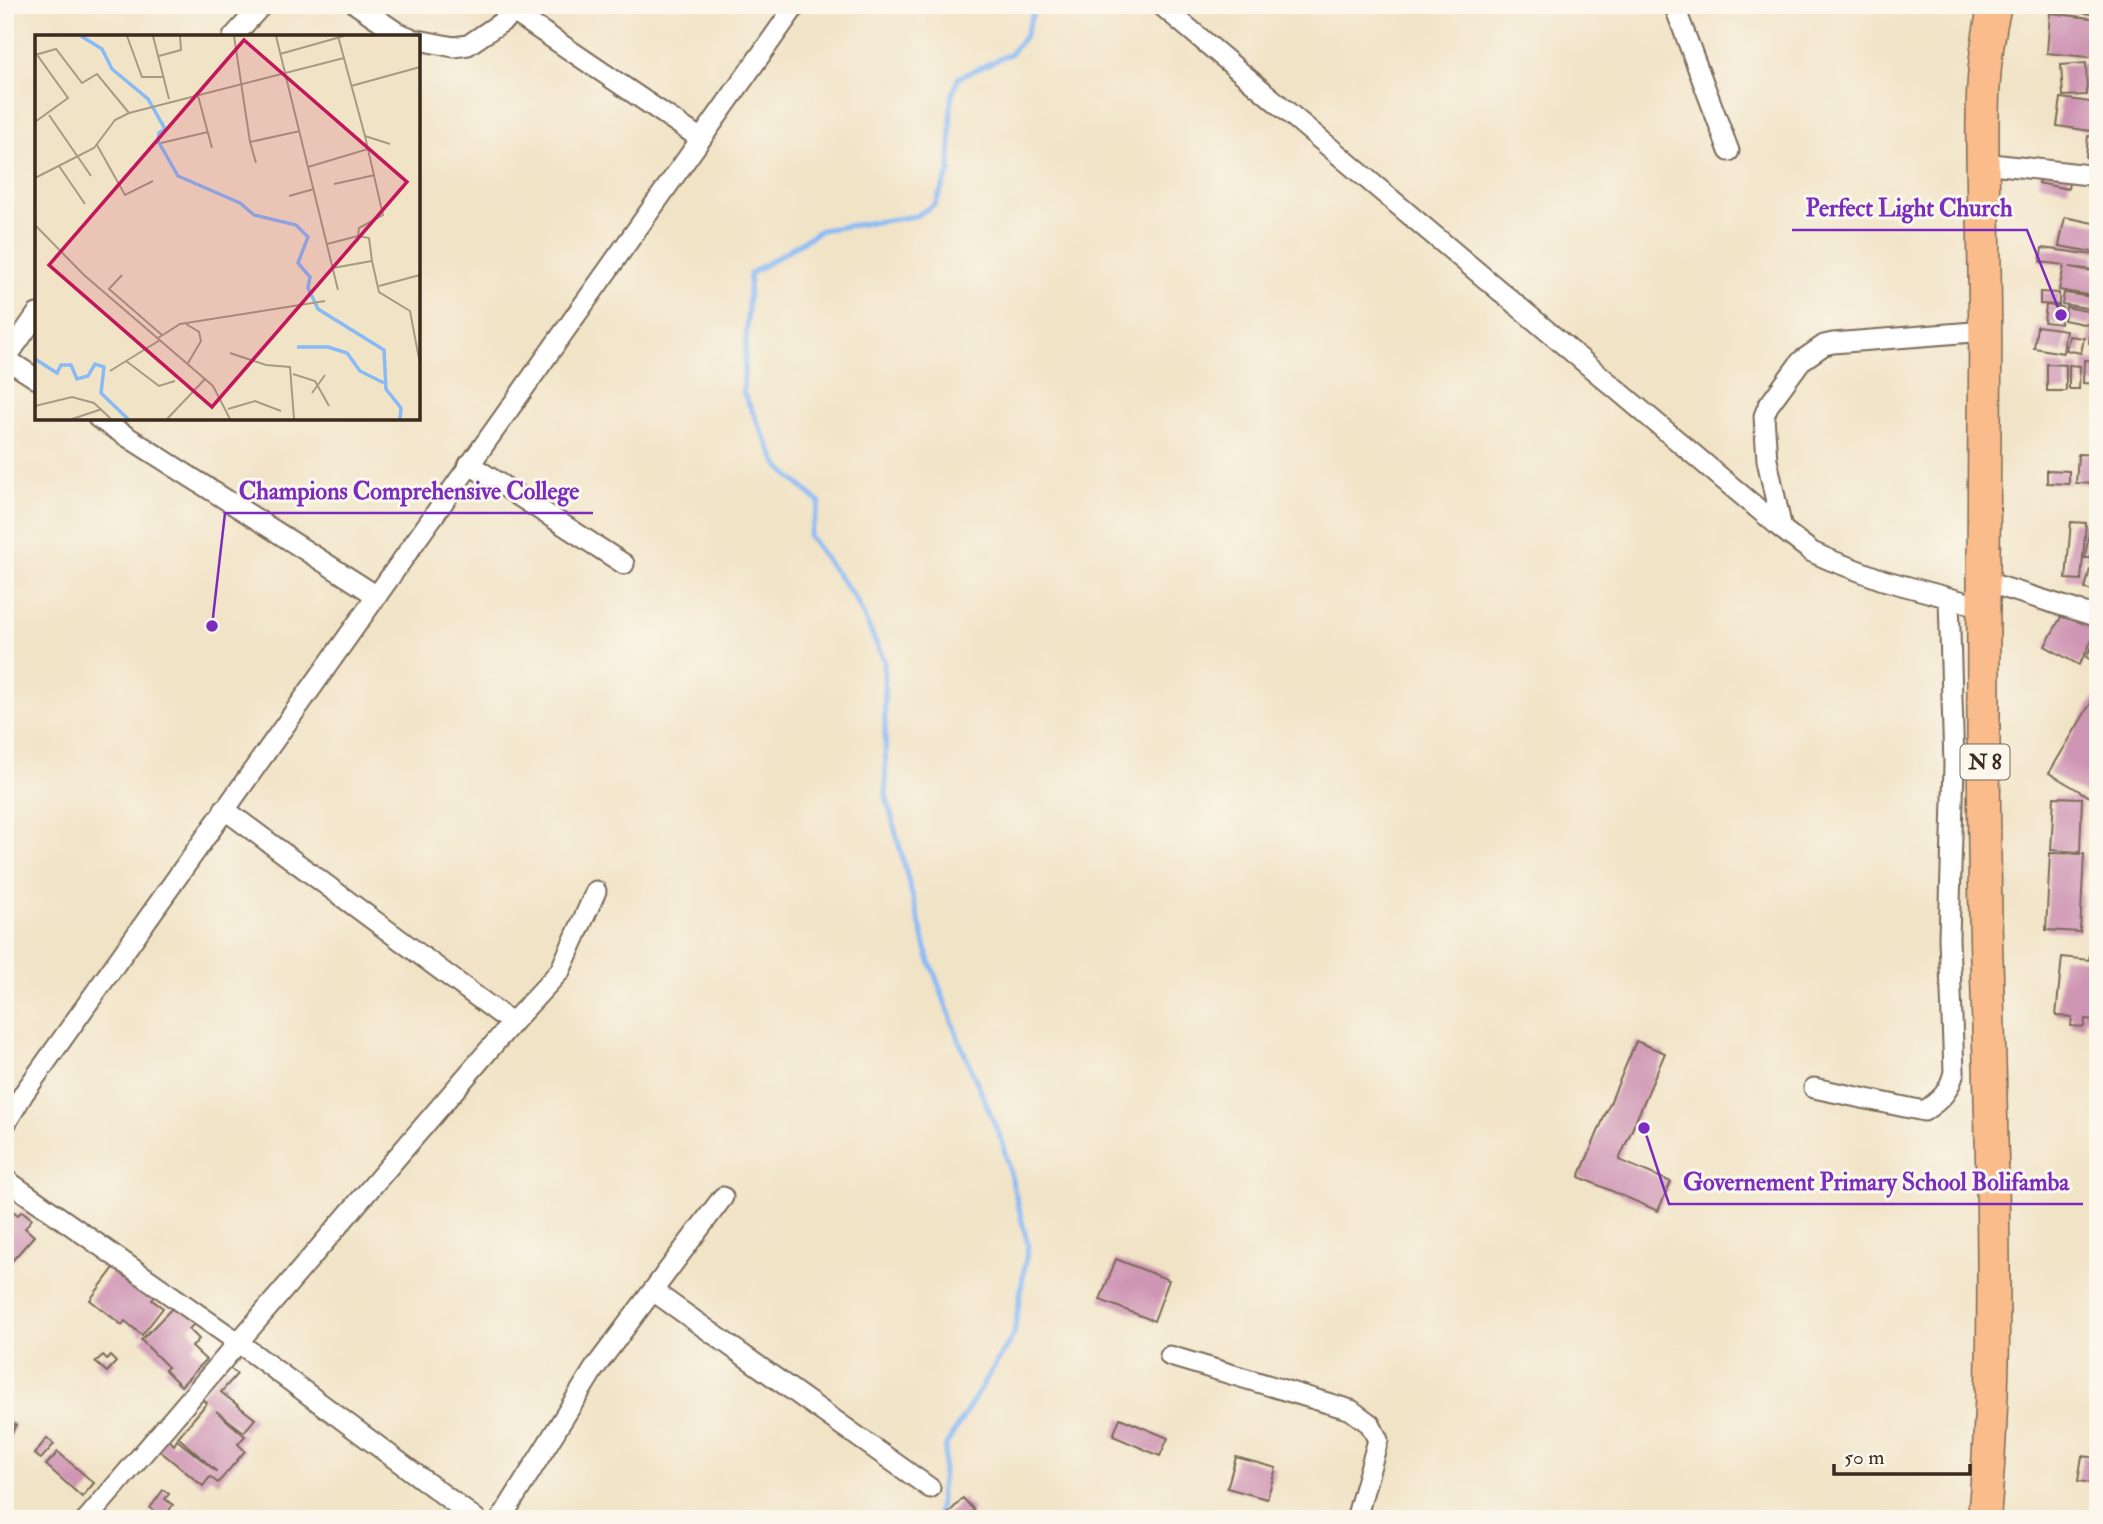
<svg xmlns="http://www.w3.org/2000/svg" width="2103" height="1524" font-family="'IM FELL Double Pica',serif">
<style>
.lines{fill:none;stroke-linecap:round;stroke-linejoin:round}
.stream{stroke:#88baf5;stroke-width:5}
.building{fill:#cf95b4}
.minor-casing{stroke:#7b6b59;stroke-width:23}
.trunk-casing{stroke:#7b6b59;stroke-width:35}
.minor{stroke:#fff;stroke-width:19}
.trunk{stroke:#f9bc8a;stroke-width:32}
.labels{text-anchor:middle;stroke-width:6;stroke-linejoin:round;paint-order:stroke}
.shield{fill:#fbf7ec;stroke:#75685c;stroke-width:2}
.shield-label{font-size:21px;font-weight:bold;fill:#3b2a1e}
.inset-river{fill:none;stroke:#88baf5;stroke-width:3.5}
.inset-road{fill:none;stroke:#a89983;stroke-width:2}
.view{fill:#c2185b;fill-opacity:0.15;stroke:#c2185b;stroke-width:3.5}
.inset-edge{fill:none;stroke:#3b2a1e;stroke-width:3.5}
.leader{fill:none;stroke:#7b2cbf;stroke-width:2.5}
.callout-dot{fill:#7b2cbf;stroke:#fbf7ec;stroke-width:2.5}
.callout-label{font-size:24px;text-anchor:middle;font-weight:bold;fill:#7b2cbf;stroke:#fbf7ec;stroke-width:6;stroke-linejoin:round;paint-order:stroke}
</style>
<rect width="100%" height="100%" fill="#fbf7ec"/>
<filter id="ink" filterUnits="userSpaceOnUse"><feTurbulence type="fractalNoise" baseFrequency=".0143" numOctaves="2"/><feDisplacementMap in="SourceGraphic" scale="14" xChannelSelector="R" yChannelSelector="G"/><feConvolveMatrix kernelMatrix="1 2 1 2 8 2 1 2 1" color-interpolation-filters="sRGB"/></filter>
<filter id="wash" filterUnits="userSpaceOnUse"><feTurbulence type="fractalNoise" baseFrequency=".00686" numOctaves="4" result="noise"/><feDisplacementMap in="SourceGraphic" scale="28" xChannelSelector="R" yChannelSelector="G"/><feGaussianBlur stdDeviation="1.57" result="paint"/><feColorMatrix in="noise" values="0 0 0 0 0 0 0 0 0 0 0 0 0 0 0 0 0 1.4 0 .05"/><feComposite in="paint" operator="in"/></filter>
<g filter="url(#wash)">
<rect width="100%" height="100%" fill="#f1e3c6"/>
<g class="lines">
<path class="stream" d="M934 1519 938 1516 946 1445 1014 1334 1028 1245 1002 1141 959 1040 928 956 886 795 884 660 856 600 809 536 820 503 779 467 743 392 750 274 821 230 916 216 935 204 950 171 951 99 958 78 1010 54 1025 36 1036 5"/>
</g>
<g id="blocks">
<g class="building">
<path d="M2062 5H2098V15L2061 9Z"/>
<path d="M2050 13 2098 19V58L2047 53Z"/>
<path d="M2086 63 2087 95 2063 96 2061 65Z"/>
<path d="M2061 98 2098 103V132L2057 126Z"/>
<path d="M2088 136 2098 137V159L2086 157Z"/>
<path d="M2041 169 2070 175 2068 189 2038 183Z"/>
<path d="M2065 217 2098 224V253L2059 246Z"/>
<path d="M2042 248 2095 255 2093 270 2070 267 2098 272V297L2059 290 2064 265 2040 262Z"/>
<path d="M2040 292 2059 293V305L2040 304Z"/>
<path d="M2064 293 2098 298V310L2062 304Z"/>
<path d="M2046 305 2062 307 2060 324 2044 322Z"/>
<path d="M2066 307 2092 312 2089 325 2064 320Z"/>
<path d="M2092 312 2098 313V344L2089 343Z"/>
<path d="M2037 326 2066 330 2063 353 2034 348Z"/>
<path d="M2069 336 2084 338 2081 353 2066 350Z"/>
<path d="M2084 360 2098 361V384L2083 383Z"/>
<path d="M2047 364 2066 365V391H2047Z"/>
<path d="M2069 365 2080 366 2079 389H2069Z"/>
<path d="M2078 454 2098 455V484L2076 483Z"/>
<path d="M2047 470 2069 471V484L2047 483Z"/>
<path d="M2071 522 2086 523 2081 580 2066 579Z"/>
<path d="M2090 527 2095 528 2090 558H2085Z"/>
<path d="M2090 569 2098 571V592L2085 589Z"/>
<path d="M2094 604 2098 606V629L2079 665 2045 646 2066 608 2086 620Z"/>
<path d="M2098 636V664L2086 657Z"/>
<path d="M2098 691V802L2049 773Z"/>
<path d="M2054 797 2082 798 2080 852 2051 850Z"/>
<path d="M2050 853 2084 854 2080 932 2046 930Z"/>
<path d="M2090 954 2098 955 2096 1020 2085 1019 2084 1027 2071 1026 2072 1017 2056 1016 2062 957 2089 960Z"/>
<path d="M1636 1041 1665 1053 1619 1160 1671 1182 1658 1211 1579 1177Z"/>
<path d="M5 1205 18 1215 22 1211 32 1219 25 1228 34 1236 11 1262 5 1257Z"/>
<path d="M1116 1259 1169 1280 1154 1321 1100 1300Z"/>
<path d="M116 1265 156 1295 152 1300 163 1308 142 1335 125 1321 122 1325 90 1300Z"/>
<path d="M184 1296 203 1315 189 1329 199 1339 192 1347 206 1360 181 1386 165 1370 168 1367 141 1340Z"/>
<path d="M103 1355 107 1359 110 1356 116 1362 107 1372 95 1362Z"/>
<path d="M227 1366 237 1374 221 1392 255 1419 244 1432 216 1411 245 1436 238 1444 245 1451 218 1483 210 1477 203 1486 155 1447 163 1436 174 1445 177 1440 217 1472 178 1437 207 1403 200 1396Z"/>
<path d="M1120 1418 1168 1438 1160 1456 1113 1436Z"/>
<path d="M5 1419 16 1425 8 1441 5 1440Z"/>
<path d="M47 1438 54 1444 41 1459 34 1454Z"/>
<path d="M58 1452 94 1483 82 1497 46 1465Z"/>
<path d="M2082 1456 2098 1458V1484L2078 1481Z"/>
<path d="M1236 1457 1276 1468 1267 1499 1227 1488Z"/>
<path d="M163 1490 169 1494 165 1499 173 1505 163 1518 150 1508Z"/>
<path d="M963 1498 974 1510 965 1519H943Z"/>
</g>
</g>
</g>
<g filter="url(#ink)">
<use href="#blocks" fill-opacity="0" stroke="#7b6b59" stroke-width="2"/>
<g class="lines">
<g class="minor-casing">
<g id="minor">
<path d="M357 5 398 33 409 37"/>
<path d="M1161 5 1782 529 1812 552 1830 560 1883 580 1983 607"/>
<path d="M1674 5 1729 151"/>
<path d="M515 13 701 139"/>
<path d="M233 37 262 5"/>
<path d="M418 40 454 47 468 45 515 13 508 5"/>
<path d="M1983 163 2098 176"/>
<path d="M6 359 37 379"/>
<path d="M5 360 37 314"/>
<path d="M98 418 377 596"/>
<path d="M469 464 624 564"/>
<path d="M1782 529 1767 460 1764 416 1768 406 1801 361 1824 345 1833 343 1986 331"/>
<path d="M1983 581 2098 617"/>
<path d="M512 1023 560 971 596 891"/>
<path d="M1814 1088 1924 1111C1941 1100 1949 1092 1954 1072L1949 938 1954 765 1949 598"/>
<path d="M5 1125 24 1093 796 5"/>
<path d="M5 1179 239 1343 476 1519"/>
<path d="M653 1291 930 1488"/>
<path d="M1170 1356 1351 1410 1370 1424 1378 1440 1356 1519"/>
<path d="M87 1519 512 1023 224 809"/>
<path d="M501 1519 594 1369 723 1197"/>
</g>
</g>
<g class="trunk-casing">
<path id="trunk" d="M1984 1519C2001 1326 1991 1133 1986 940 1982 753 1983 565 1985 377 1986 314 1984 250 1983 187 1982 124 1980 67 1995 5"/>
</g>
<use href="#minor" class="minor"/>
<use href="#trunk" class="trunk"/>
</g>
</g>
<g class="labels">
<rect class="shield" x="1960.5" y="744.5" width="49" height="35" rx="5"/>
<g class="shield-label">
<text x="1985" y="769">N 8</text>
</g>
</g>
<g transform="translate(35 35)">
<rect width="385" height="385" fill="#f1e3c6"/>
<path class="inset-river" d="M46 1 67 14 77 34 113 64 130 94 124 98 123 106 143 141 205 168 219 180 261 190 273 202 263 228 275 242 273 253 283 274 349 315 351 354 366 373 365 384M262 312H293L312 318 325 336 349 348M0 324 22 338 26 330H36L42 344 53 341 60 329 69 332 66 358 93 384"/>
<path class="inset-road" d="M92 1 107 42H129M118 1 134 64M199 1 215 107 265 96M241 1 303 255M303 1 330 101M0 17 33 63 0 87M245 19 309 1M0 20 21 14 47 48 62 39 94 78M124 21 146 15 145 1M316 51 385 32M162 57 177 113M14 80 56 141M215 107 221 128M126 108 173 97M62 110 90 160 118 146M24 131 50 169M273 132 333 114M0 143 59 113 80 85 94 78 309 23M299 149 340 140M254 161 279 154M0 190 49 240 178 351 195 384M292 209 323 201M337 226 334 203 323 201 324 193 348 180 330 101 355 109M298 233 337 226 344 257 375 276 385 329M87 240 74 254 127 300M344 251 385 240M151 289 164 297 166 306 153 328M123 303 145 289 290 266M195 318 231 330 255 332 259 384M91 326 124 351 140 346M75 336 125 305M258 339 280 346 294 371M277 358 290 340M0 371 37 362 59 368 76 384M193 374 220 366 246 376M37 384 67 374M132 384 170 344"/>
<path class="view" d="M209 5 372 147 177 372 14 230Z"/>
<rect width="385" height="385" class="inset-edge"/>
</g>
<path class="leader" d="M2061 315L2027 230H1792M212 626L225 513H593M1644 1128L1669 1204H2083"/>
<g class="callout-dot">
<circle cx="2061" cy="315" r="7"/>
<circle cx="212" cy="626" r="7"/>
<circle cx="1644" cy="1128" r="7"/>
</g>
<g class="callout-label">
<text x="1909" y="216">Perfect Light Church</text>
<text x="409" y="499">Champions Comprehensive College</text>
<text x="1876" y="1190">Governement Primary School Bolifamba</text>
</g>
<rect width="2103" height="1524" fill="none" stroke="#fbf7ec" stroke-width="28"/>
<path d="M1834 1464v10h136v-10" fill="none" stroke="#3b2a1e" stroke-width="3.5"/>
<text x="1844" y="1464" font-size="21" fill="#3b2a1e" stroke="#fbf7ec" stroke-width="5" paint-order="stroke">50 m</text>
</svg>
